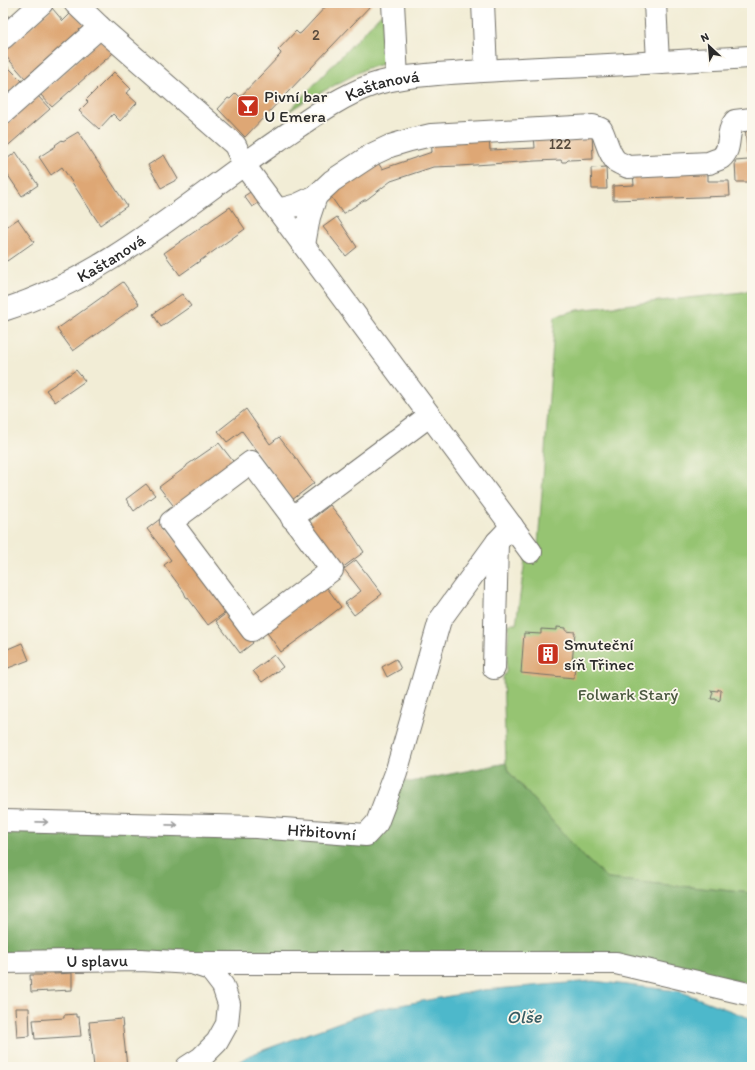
<svg xmlns="http://www.w3.org/2000/svg" width="755" height="1070" font-family="Itim,sans-serif">
<style>
.green{fill:#96c472;stroke:#60784e}
.forest{fill:#78aa64;stroke:#526a48}
.water{fill:#4eb8cb;stroke:#3c727b}
.building{fill:#dea774}
.lines{fill:none;stroke-linecap:round;stroke-linejoin:round}
.minor-casing{stroke:#716f67;stroke-width:24}
.minor{stroke:#fff;stroke-width:22}
.oneway{stroke:#a0a0a0}
.labels{text-anchor:middle;stroke-width:3.5;stroke-linejoin:round;paint-order:stroke}
.number-label{font-size:15px;fill:#584a3d}
.street-label{font-size:17px;fill:#2b2b2b;stroke:#fbf7ec}
.poi-label{font-size:17px;fill:#2b2b2b;stroke:#fbf7ec;text-anchor:start}
.park-label{font-size:17px;fill:#4b5940;stroke:#fbf7ec}
.water-label{font-size:18px;font-style:italic;fill:#375c63;stroke:#fbf7ec}
</style>
<rect width="100%" height="100%" fill="#fbf7ec"/>
<filter id="ink" filterUnits="userSpaceOnUse"><feTurbulence type="fractalNoise" baseFrequency=".025" numOctaves="2"/><feDisplacementMap in="SourceGraphic" scale="8" xChannelSelector="R" yChannelSelector="G"/><feConvolveMatrix kernelMatrix="1 2 1 2 8 2 1 2 1" color-interpolation-filters="sRGB"/></filter>
<filter id="wash" filterUnits="userSpaceOnUse"><feTurbulence type="fractalNoise" baseFrequency=".012" numOctaves="4" result="noise"/><feDisplacementMap in="SourceGraphic" scale="16" xChannelSelector="R" yChannelSelector="G"/><feGaussianBlur stdDeviation="0.9" result="paint"/><feColorMatrix in="noise" values="0 0 0 0 0 0 0 0 0 0 0 0 0 0 0 0 0 1.4 0 .05"/><feComposite in="paint" operator="in"/></filter>
<g filter="url(#wash)">
<rect width="100%" height="100%" fill="#f2edd6"/>
<g class="green">
<path d="M386 9 391 62 367 68 305 101 288 112Z"/>
<path d="M752 291V893L608 879 584 857 508 771 506 763 503 677 506 672 509 624H516L525 560 538 545 555 316 577 310Z"/>
</g>
<path class="forest" d="M506 763 508 771 584 857 608 879 752 893V984L609 957 3 956V823L298 835 379 841 395 779 410 782Z"/>
<path class="water" d="M593 981 679 991 752 1019V1067H230L250 1055 373 1010 483 990Z"/>
<g id="blocks">
<g class="building">
<path d="M329 3H373L245 137 218 109 228 98 230 99 236 93 240 97 280 55 281 53 278 50 296 31 299 34 301 33Z"/>
<path d="M52 8 63 21 73 11 85 25 25 78 3 53V52Z"/>
<path d="M3 10 10 18 3 24Z"/>
<path d="M101 39 113 53 52 107 40 94Z"/>
<path d="M3 62 22 81 3 98Z"/>
<path d="M114 72 131 89 126 93 137 103 120 121 113 114 99 129 79 111 88 102 86 100Z"/>
<path d="M38 96 50 109 3 150V127Z"/>
<path d="M752 124V152H747L745 125Z"/>
<path d="M592 131 593 159 568 160 566 162H562L561 160 535 161 460 166 433 167 391 181 366 200H364L343 214 327 191 375 158 382 169 432 152 431 139 489 136 490 150 535 148 534 134Z"/>
<path d="M78 132 127 206 100 225 62 167 51 175 39 157 56 146 55 145 62 140 63 141Z"/>
<path d="M16 152 38 185 22 196 3 168V162Z"/>
<path d="M164 155 178 179 161 188 148 165Z"/>
<path d="M748 160 750 162V182H736L735 161Z"/>
<path d="M606 167 607 189H592L591 168Z"/>
<path d="M708 168V181H729L730 196 613 200V186L634 185 633 172Z"/>
<path d="M252 191 260 202 252 207 244 196Z"/>
<path d="M230 207 245 229 180 275 164 253Z"/>
<path d="M337 217 357 247 346 256 323 227Z"/>
<path d="M18 219 34 242 7 261 3 256V229Z"/>
<path d="M123 282 139 304 73 351 57 329Z"/>
<path d="M182 294 191 306 161 327 153 314Z"/>
<path d="M76 370 85 381 55 402 46 390Z"/>
<path d="M246 409 270 444 279 437 298 461 299 463 314 483 292 500 257 453H258L242 431 227 442 218 431Z"/>
<path d="M219 443 236 465 176 509 159 487 186 467 187 465Z"/>
<path d="M146 484 155 495 134 511 126 499Z"/>
<path d="M330 505 347 526 364 552 342 568 308 522Z"/>
<path d="M160 519 230 609 208 625 188 598 186 597 184 592 164 565 171 560 147 529Z"/>
<path d="M356 560 382 594 354 615 345 603 361 591 344 569Z"/>
<path d="M325 585 341 607 313 629 281 652 265 630Z"/>
<path d="M228 612 253 643 240 653 216 621Z"/>
<path d="M557 627 566 628V631L575 632 572 663H575L574 678 521 673 524 633 541 634V629L557 630Z"/>
<path d="M22 643 29 660 3 670V651Z"/>
<path d="M274 655 283 667 262 682 253 671Z"/>
<path d="M396 659 401 669 387 677 382 667Z"/>
<path d="M718 689 721 691 720 700 717 701V699H711L713 692 710 690 718 691Z"/>
<path d="M54 968V974L72 973V990L31 992 30 975H44L43 969Z"/>
<path d="M15 1008H29L30 1036 17 1037Z"/>
<path d="M76 1014V1017H79L81 1036 35 1039 33 1020 64 1018V1015Z"/>
<path d="M122 1019 127 1067H94L89 1022Z"/>
</g>
</g>
</g>
<g filter="url(#ink)">
<use href="#blocks" fill-opacity="0" stroke="#716f67" stroke-width="1"/>
<g class="lines">
<g class="minor-casing">
<g id="minor">
<path d="M75 3 100 27 235 145 244 164 250 173 531 552"/>
<path d="M393 3 397 78"/>
<path d="M483 3 486 70"/>
<path d="M655 3 658 62"/>
<path d="M3 38 42 3"/>
<path d="M3 113 100 27"/>
<path d="M278 210 297 205 316 196 332 181 373 154 390 146 410 140 431 135 593 126 601 129C606 138 608 153 616 161 619 163 624 165 628 167L709 163C712 161 718 160 721 158 733 148 725 133 735 121L752 119"/>
<path d="M304 245 309 217 316 196"/>
<path id="s1" d="M3 310C107 277 188 202 277 141 307 121 338 97 372 85 393 78 415 76 437 74 478 71 518 69 560 67 624 65 688 60 752 57"/>
<path d="M251 462 332 570 252 630 171 522Z"/>
<path d="M292 518 429 416"/>
<path d="M494 668 497 542"/>
<path id="s2" d="M3 821 256 827 366 835 377 823 396 773 440 620 497 542 512 526"/>
<path id="s3" d="M3 962 141 960 191 963H616L752 995"/>
<path d="M187 1067 201 1058 217 1042 227 1024 229 1004 223 986 210 969 192 963"/>
</g>
</g>
<use href="#minor" class="minor"/>
</g>
<defs><path id="oneway-shaft" d="M-6 0H5M1.5-3L5.5 0L1.5 3" fill="none" stroke-width="1.6" stroke-linecap="round" stroke-linejoin="round"/></defs>
<g class="oneway">
<use href="#oneway-shaft" transform="translate(42 822) rotate(1)"/>
<use href="#oneway-shaft" transform="translate(172 825) rotate(1)"/>
</g>
</g>
<defs>
<g id="bar-square" transform="scale(1.15)"><rect x="-9" y="-9" width="18" height="18" rx="4" fill="#c8321e" stroke="#fbf7ec"/><path d="M-6-5H6L.8 .8V4.5H3.5V6h-7V4.5H-.8V.8Z" fill="#fff"/></g>
<g id="building-square" transform="scale(1.15)"><rect x="-9" y="-9" width="18" height="18" rx="4" fill="#c8321e" stroke="#fbf7ec"/><path d="M-4-6H4V6H1V3H-1V6H-4ZM-2.5-4.3h1.7v1.8h-1.7ZM.8-4.3h1.7v1.8H.8ZM-2.5-1h1.7V.8h-1.7ZM.8-1h1.7V.8H.8Z" fill="#fff"/></g>
</defs>
<g fill-rule="evenodd">
<use href="#bar-square" x="248" y="106"/>
<use href="#building-square" x="548" y="654"/>
</g>
<g class="labels">
<g class="number-label">
<text x="316" y="40">2</text>
<text x="560" y="149">122</text>
</g>
<g class="street-label">
<text dy="6" stroke="none"><textPath href="#s1" startOffset="444">Kaštanová</textPath></text>
<text dy="6" stroke="none"><textPath href="#s1" startOffset="120">Kaštanová</textPath></text>
<text dy="6" stroke="none"><textPath href="#s2" startOffset="319">Hřbitovní</textPath></text>
<text dy="6" stroke="none"><textPath href="#s3" startOffset="94">U splavu</textPath></text>
</g>
<g class="poi-label">
<text x="264" y="102">Pivní bar<tspan x="264" dy="20">U Emera</tspan></text>
<text x="564" y="650">Smuteční<tspan x="564" dy="20">síň Třinec</tspan></text>
</g>
<g class="park-label">
<text x="628" y="700">Folwark Starý</text>
</g>
<g class="water-label">
<text transform="translate(524 1017) rotate(-2)" y="6">Olše</text>
</g>
</g>
<rect width="755" height="1070" fill="none" stroke="#fbf7ec" stroke-width="16"/>
<g transform="translate(709 46) rotate(334)" stroke="#fbf7ec" stroke-width="3" paint-order="stroke">
<path d="M0-3L7 15L0 10L-7 15Z" fill="#2b2b2b"/>
<text y="-6" font-size="11" font-weight="bold" text-anchor="middle" fill="#2b2b2b">N</text>
</g>
</svg>
